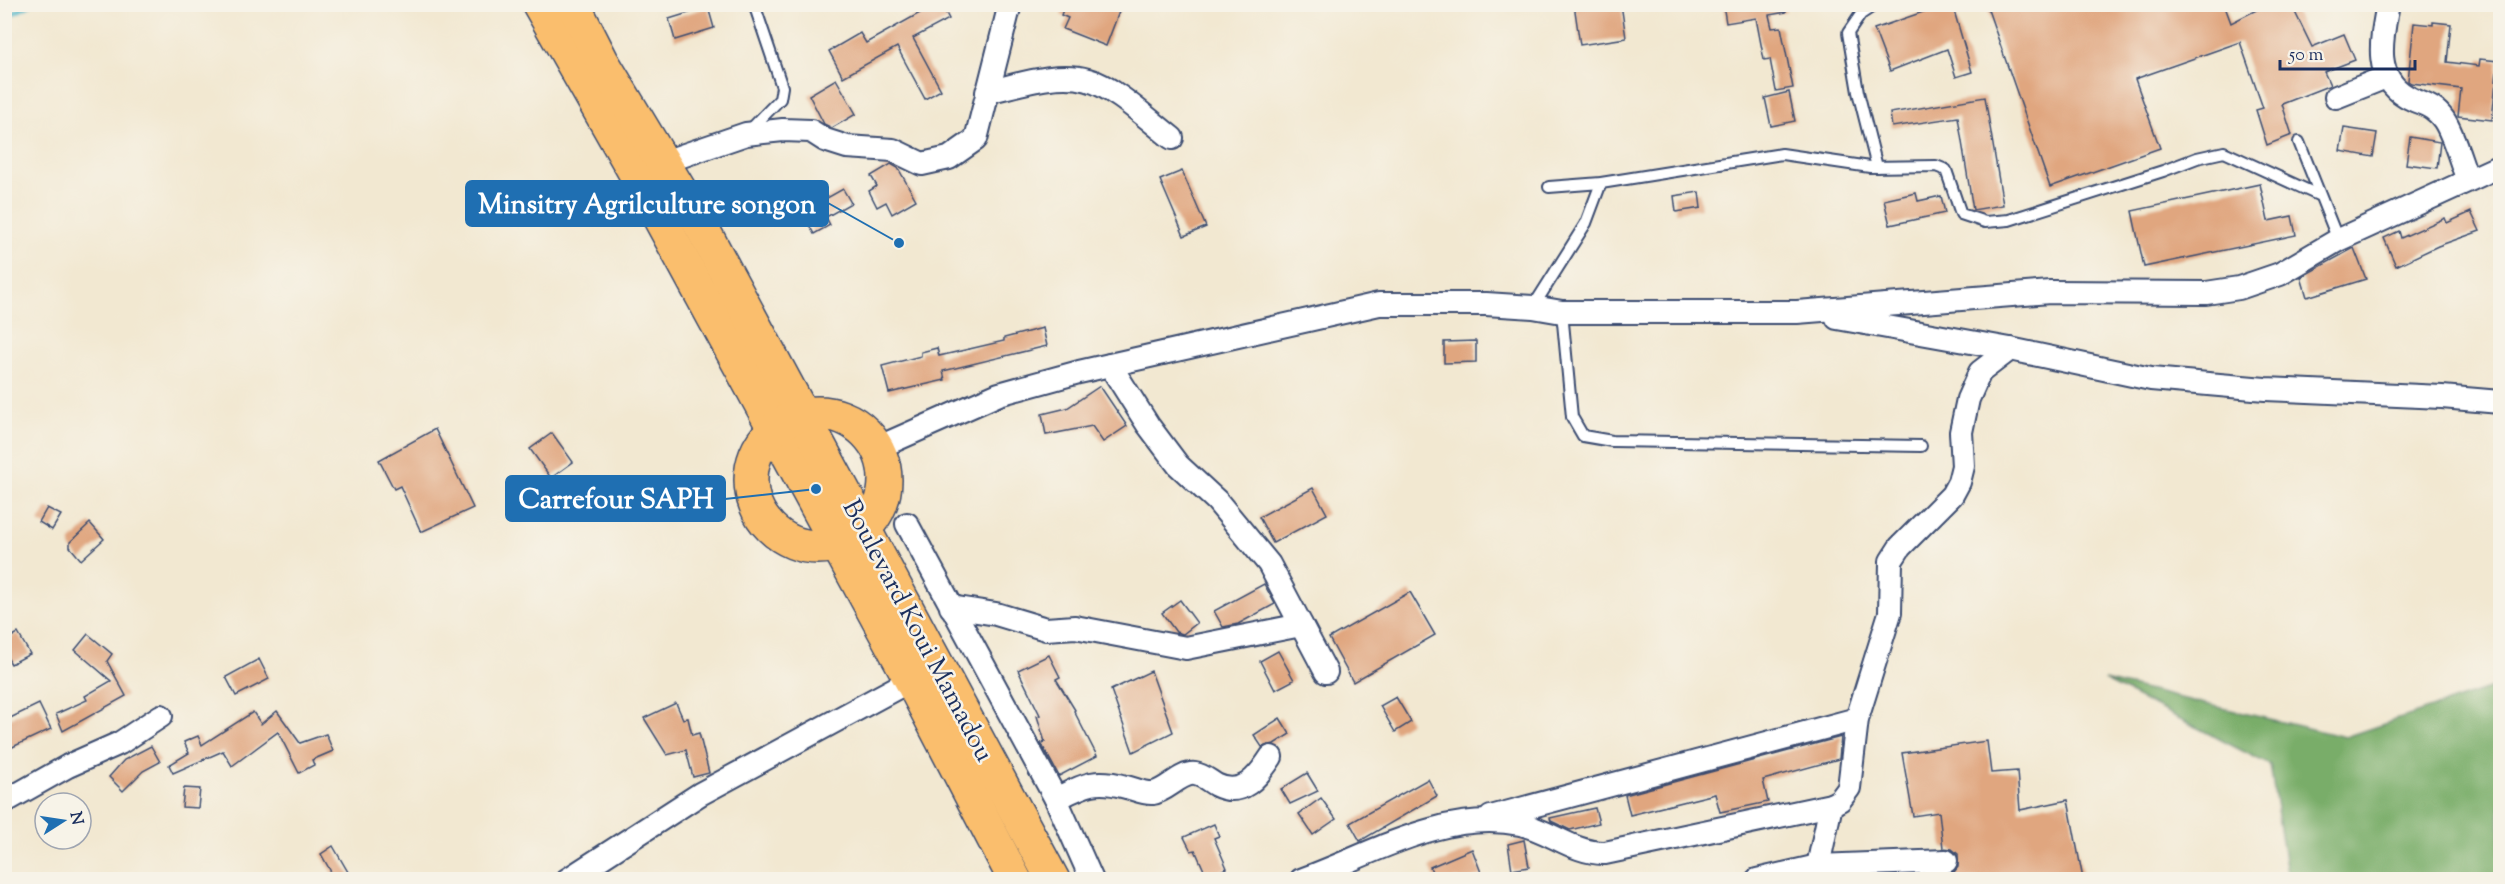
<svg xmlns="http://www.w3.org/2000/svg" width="2505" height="884" font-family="'Sorts Mill Goudy',serif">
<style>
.forest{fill:#79ad69;stroke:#4a6e64;stroke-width:1.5}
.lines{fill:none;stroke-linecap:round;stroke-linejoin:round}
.stream{stroke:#4cb7ca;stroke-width:5}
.building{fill:#e0a67f}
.lane-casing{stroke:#3b4b6f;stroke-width:14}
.street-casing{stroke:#3b4b6f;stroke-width:26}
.primary-casing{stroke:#3b4b6f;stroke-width:36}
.lane{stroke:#fff;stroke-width:10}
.street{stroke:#fff;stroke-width:22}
.primary{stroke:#fabe6d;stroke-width:33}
.labels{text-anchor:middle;stroke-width:5;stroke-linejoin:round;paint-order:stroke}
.street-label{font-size:26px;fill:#1b2f5e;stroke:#f7f3e8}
.leader{fill:none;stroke:#1f6fb2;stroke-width:2}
.callout-dot{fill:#1f6fb2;stroke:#f7f3e8;stroke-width:2}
.callout{fill:#1f6fb2;stroke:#1f6fb2;stroke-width:2}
.callout-label{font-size:27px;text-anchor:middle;font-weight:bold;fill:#fff}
</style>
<rect width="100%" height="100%" fill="#f7f3e8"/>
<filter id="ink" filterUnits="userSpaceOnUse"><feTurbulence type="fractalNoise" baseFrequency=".0167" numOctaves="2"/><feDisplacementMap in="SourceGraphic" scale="12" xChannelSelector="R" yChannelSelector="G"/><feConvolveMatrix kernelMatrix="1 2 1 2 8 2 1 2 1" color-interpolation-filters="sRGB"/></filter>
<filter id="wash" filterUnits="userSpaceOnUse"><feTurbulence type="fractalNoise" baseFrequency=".008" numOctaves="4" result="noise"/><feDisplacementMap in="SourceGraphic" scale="24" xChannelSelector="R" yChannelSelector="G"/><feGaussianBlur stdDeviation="1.35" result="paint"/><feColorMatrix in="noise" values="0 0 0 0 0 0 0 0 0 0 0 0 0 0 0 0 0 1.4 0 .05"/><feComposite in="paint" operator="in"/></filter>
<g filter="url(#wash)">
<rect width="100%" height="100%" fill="#f2e8d1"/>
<path class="forest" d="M2104 680 2345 737 2500 685V879H2288L2270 765Z"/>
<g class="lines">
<path class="stream" d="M4 18 31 4"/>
</g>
<g id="blocks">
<g class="building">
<path d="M936 4H941L949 19 913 38 941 90 925 99 897 47 843 77 829 51 860 33 866 43Z"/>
<path d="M1065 4H1122L1106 46 1063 29 1068 18 1061 15Z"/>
<path d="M1574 4H1621L1626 38 1580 45Z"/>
<path d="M1723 4H1786V12L1769 15 1772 28 1781 27 1793 88 1776 91 1770 59 1764 60 1756 18 1726 23Z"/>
<path d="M1946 4H1952L1972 72 1956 77 1947 49 1890 71 1874 29Z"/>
<path d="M1986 4H2224L2231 23 2268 4H2291L2312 47 2344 34 2355 60 2324 72 2330 85 2328 86 2282 104 2292 135 2267 145 2256 110 2263 108 2240 42 2135 79 2160 148 2050 187Z"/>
<path d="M708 7 714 28 675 40 669 19Z"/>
<path d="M2433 22 2451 24 2447 62 2479 66 2480 59 2498 61 2492 120 2458 116 2461 89 2411 83 2408 81 2414 23 2433 25Z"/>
<path d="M836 79 856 114 832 128 824 124 809 95Z"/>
<path d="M1789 92 1795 121 1771 126 1765 98Z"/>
<path d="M1985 97 2003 205 1973 210 1958 117 1892 127 1890 113Z"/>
<path d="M2344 128 2377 133 2373 157 2340 151Z"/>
<path d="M2410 137 2440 142 2437 168 2406 164Z"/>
<path d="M891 164 898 168 916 200 892 214 886 202 877 207 869 191 877 186 871 176Z"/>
<path d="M1182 171 1206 227 1184 236 1160 180Z"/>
<path d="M2260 184 2268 221 2292 216 2296 235 2144 267 2132 211Z"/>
<path d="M843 189 851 203 826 217 830 225 814 234 802 212Z"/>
<path d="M1699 192 1701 208 1676 212 1674 196Z"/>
<path d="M1916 193 1918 201 1941 196 1945 213 1890 225 1884 200Z"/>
<path d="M2471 212 2480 231 2438 246 2396 266 2384 238 2399 231 2401 238 2445 218 2447 223Z"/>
<path d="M2354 248 2366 279 2307 297 2301 277Z"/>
<path d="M1043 328 1047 346 943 371 945 380 889 393 882 366 921 356V352L937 348 939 356 1004 341V338Z"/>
<path d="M1476 341V362L1444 363V342Z"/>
<path d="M1100 386 1127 426 1103 442 1092 426 1046 435 1042 414 1067 408Z"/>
<path d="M435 429 473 508 421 532 400 486 394 489 379 460Z"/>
<path d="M552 433 573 462 551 478 530 449Z"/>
<path d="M1313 488 1327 514 1273 543 1259 517Z"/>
<path d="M47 508 61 515 52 530 39 522Z"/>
<path d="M90 523 104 539 81 560 70 547V542Z"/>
<path d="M1264 584 1275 604 1238 624 1223 627 1214 611Z"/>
<path d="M1410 592 1435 635 1353 682 1329 638Z"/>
<path d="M1180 600 1197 623 1183 634 1176 632 1162 613Z"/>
<path d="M18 633 30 654 11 664 4 652V641Z"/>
<path d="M88 634 112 654 107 661 126 696 63 731 56 714 87 700 85 696 111 681 75 650Z"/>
<path d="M1278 651 1294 680 1275 690 1260 661Z"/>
<path d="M1049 655 1060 677 1056 679 1075 710 1074 711 1097 756 1059 776 1041 743 1045 742 1037 716 1040 715 1018 670Z"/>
<path d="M259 659 269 679 236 696 226 677Z"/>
<path d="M1151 671 1173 732 1133 752 1111 690Z"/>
<path d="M1396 697 1411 722 1395 732 1380 706Z"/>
<path d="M676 703 683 719 688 718 692 735 699 733 709 773 693 777 686 750 667 755 644 718Z"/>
<path d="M39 704 51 729 4 751V721Z"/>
<path d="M277 711 300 743 326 734 333 751 312 760 314 765 299 773 278 732 232 766 223 751 173 773 169 765 189 753 184 742 198 736 202 745 253 712 261 724Z"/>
<path d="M1280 718 1290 734 1274 744 1262 747 1254 735Z"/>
<path d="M1841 737 1839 759 1763 780 1768 802 1720 812 1715 794 1630 815 1625 795Z"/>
<path d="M1987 741 1991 773 2017 771 2020 810 2068 800 2083 879H1947L1946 875 1954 872 1958 867V854L1952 849 1943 848 1939 812 1913 816 1902 753Z"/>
<path d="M151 746 160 762 143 771 123 791 109 777 124 760Z"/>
<path d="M1307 773 1318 791 1290 804 1281 789Z"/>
<path d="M1428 779 1437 796 1360 841 1350 823Z"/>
<path d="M184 788 200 789 198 808 182 807Z"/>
<path d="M1321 798 1336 819 1313 835 1299 814Z"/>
<path d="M1595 808 1599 823 1570 830 1551 821 1550 818Z"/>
<path d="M1214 824 1219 836 1214 838 1227 868 1207 877 1195 850 1191 851 1184 837Z"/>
<path d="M1524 840 1529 867 1512 870 1508 844Z"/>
<path d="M333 846 352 879H335L321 854Z"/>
<path d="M1472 849 1482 875 1472 879H1435L1430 867Z"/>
</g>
</g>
</g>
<g filter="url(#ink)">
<use href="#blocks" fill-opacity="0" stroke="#3b4b6f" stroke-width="1.5"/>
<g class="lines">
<g class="lane-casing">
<g id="lane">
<path d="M1876 4 1861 14 1848 33 1858 92 1877 167"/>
<path d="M748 132 780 99 782 87 754 4"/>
<path d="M2299 142 2338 240"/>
<path d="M1549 187 1601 183 1782 154 1870 167 1936 166 1946 170 1961 214 1985 222 2009 220 2163 171 2197 158 2224 152 2318 195"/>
<path d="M1533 307 1586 223 1601 183"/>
<path d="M1562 312 1572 417 1583 436 1612 441 1921 446"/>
</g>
</g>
<g class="street-casing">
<g id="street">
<path d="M2388 4C2382 37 2372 76 2406 96 2421 105 2432 103 2444 120 2454 135 2461 163 2468 180"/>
<path d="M987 92C1018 85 1056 71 1088 80 1113 86 1151 122 1172 138"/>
<path d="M2336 97 2386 77"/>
<path d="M664 162 746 134 783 130 811 131 825 140 847 147 893 150 922 164 949 158 976 139 1010 4"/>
<path d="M1837 318 2010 349 2151 379 2265 389 2442 397 2500 402"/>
<path d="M1110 365 1148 425 1178 465 1217 501 1269 564 1326 672"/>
<path d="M877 448 999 394 1079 372 1379 304H1486L1533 307 1562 312H1797L2050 292 2206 293 2239 288 2280 274 2338 240 2500 166"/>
<path d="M907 524 1056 799 1092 880"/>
<path d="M951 607 996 614 1046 629 1075 627 1186 648 1301 625"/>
<path d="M1056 799C1084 785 1094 778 1126 787 1135 789 1144 794 1153 793 1167 791 1181 772 1195 774 1203 775 1209 781 1216 785 1242 798 1258 777 1271 757"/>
<path d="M4 802 68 766 120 743 161 716"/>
<path d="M1491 817 1857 719"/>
<path d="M1818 866 1831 805 1840 800 1849 788 1857 719 1890 613 1891 561 1900 547 1952 495 1959 482 1963 466 1961 432 1968 399 1980 372 2010 349"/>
<path d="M567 880 700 794 911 680"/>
<path d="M1301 880C1371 855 1443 809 1520 824 1549 830 1575 854 1605 853L1831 805"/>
<path d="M1757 880 1818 866 1946 861"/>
</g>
</g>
<g class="primary-casing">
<g id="primary">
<path d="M539 4 633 169 911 680 1015 880"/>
<path d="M573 4 602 61 700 224 1053 880"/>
<circle cx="818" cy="480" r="67"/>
</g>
</g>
<use href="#lane" class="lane"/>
<use href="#street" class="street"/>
<use href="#primary" class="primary"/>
</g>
</g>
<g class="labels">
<g class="street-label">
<text transform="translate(919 630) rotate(62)" y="9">Boulevard Koui Mamadou</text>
</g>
</g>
<path class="leader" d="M899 243L828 203M816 489L725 499"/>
<g class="callout-dot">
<circle cx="899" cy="243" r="6"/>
<circle cx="816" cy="489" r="6"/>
</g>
<g class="callout">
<rect x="466" y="181" width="362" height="45" rx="6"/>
<rect x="506" y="476" width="219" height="45" rx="6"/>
</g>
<g class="callout-label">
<text x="647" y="213">Minsitry Agrilculture songon</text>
<text x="616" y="508">Carrefour SAPH</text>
</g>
<rect width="2505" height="884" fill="none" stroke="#f7f3e8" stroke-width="24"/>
<g transform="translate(63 821) rotate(78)"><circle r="28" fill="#f7f3e8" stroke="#9fa5b1" stroke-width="1.5"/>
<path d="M0-4.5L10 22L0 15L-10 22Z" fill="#1f6fb2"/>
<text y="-9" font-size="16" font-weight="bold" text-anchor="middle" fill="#1b2f5e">N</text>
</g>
<path d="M2280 60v9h135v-9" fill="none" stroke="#1b2f5e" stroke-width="3"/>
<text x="2289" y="60" font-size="18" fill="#1b2f5e" stroke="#f7f3e8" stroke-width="4.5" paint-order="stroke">50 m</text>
</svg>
